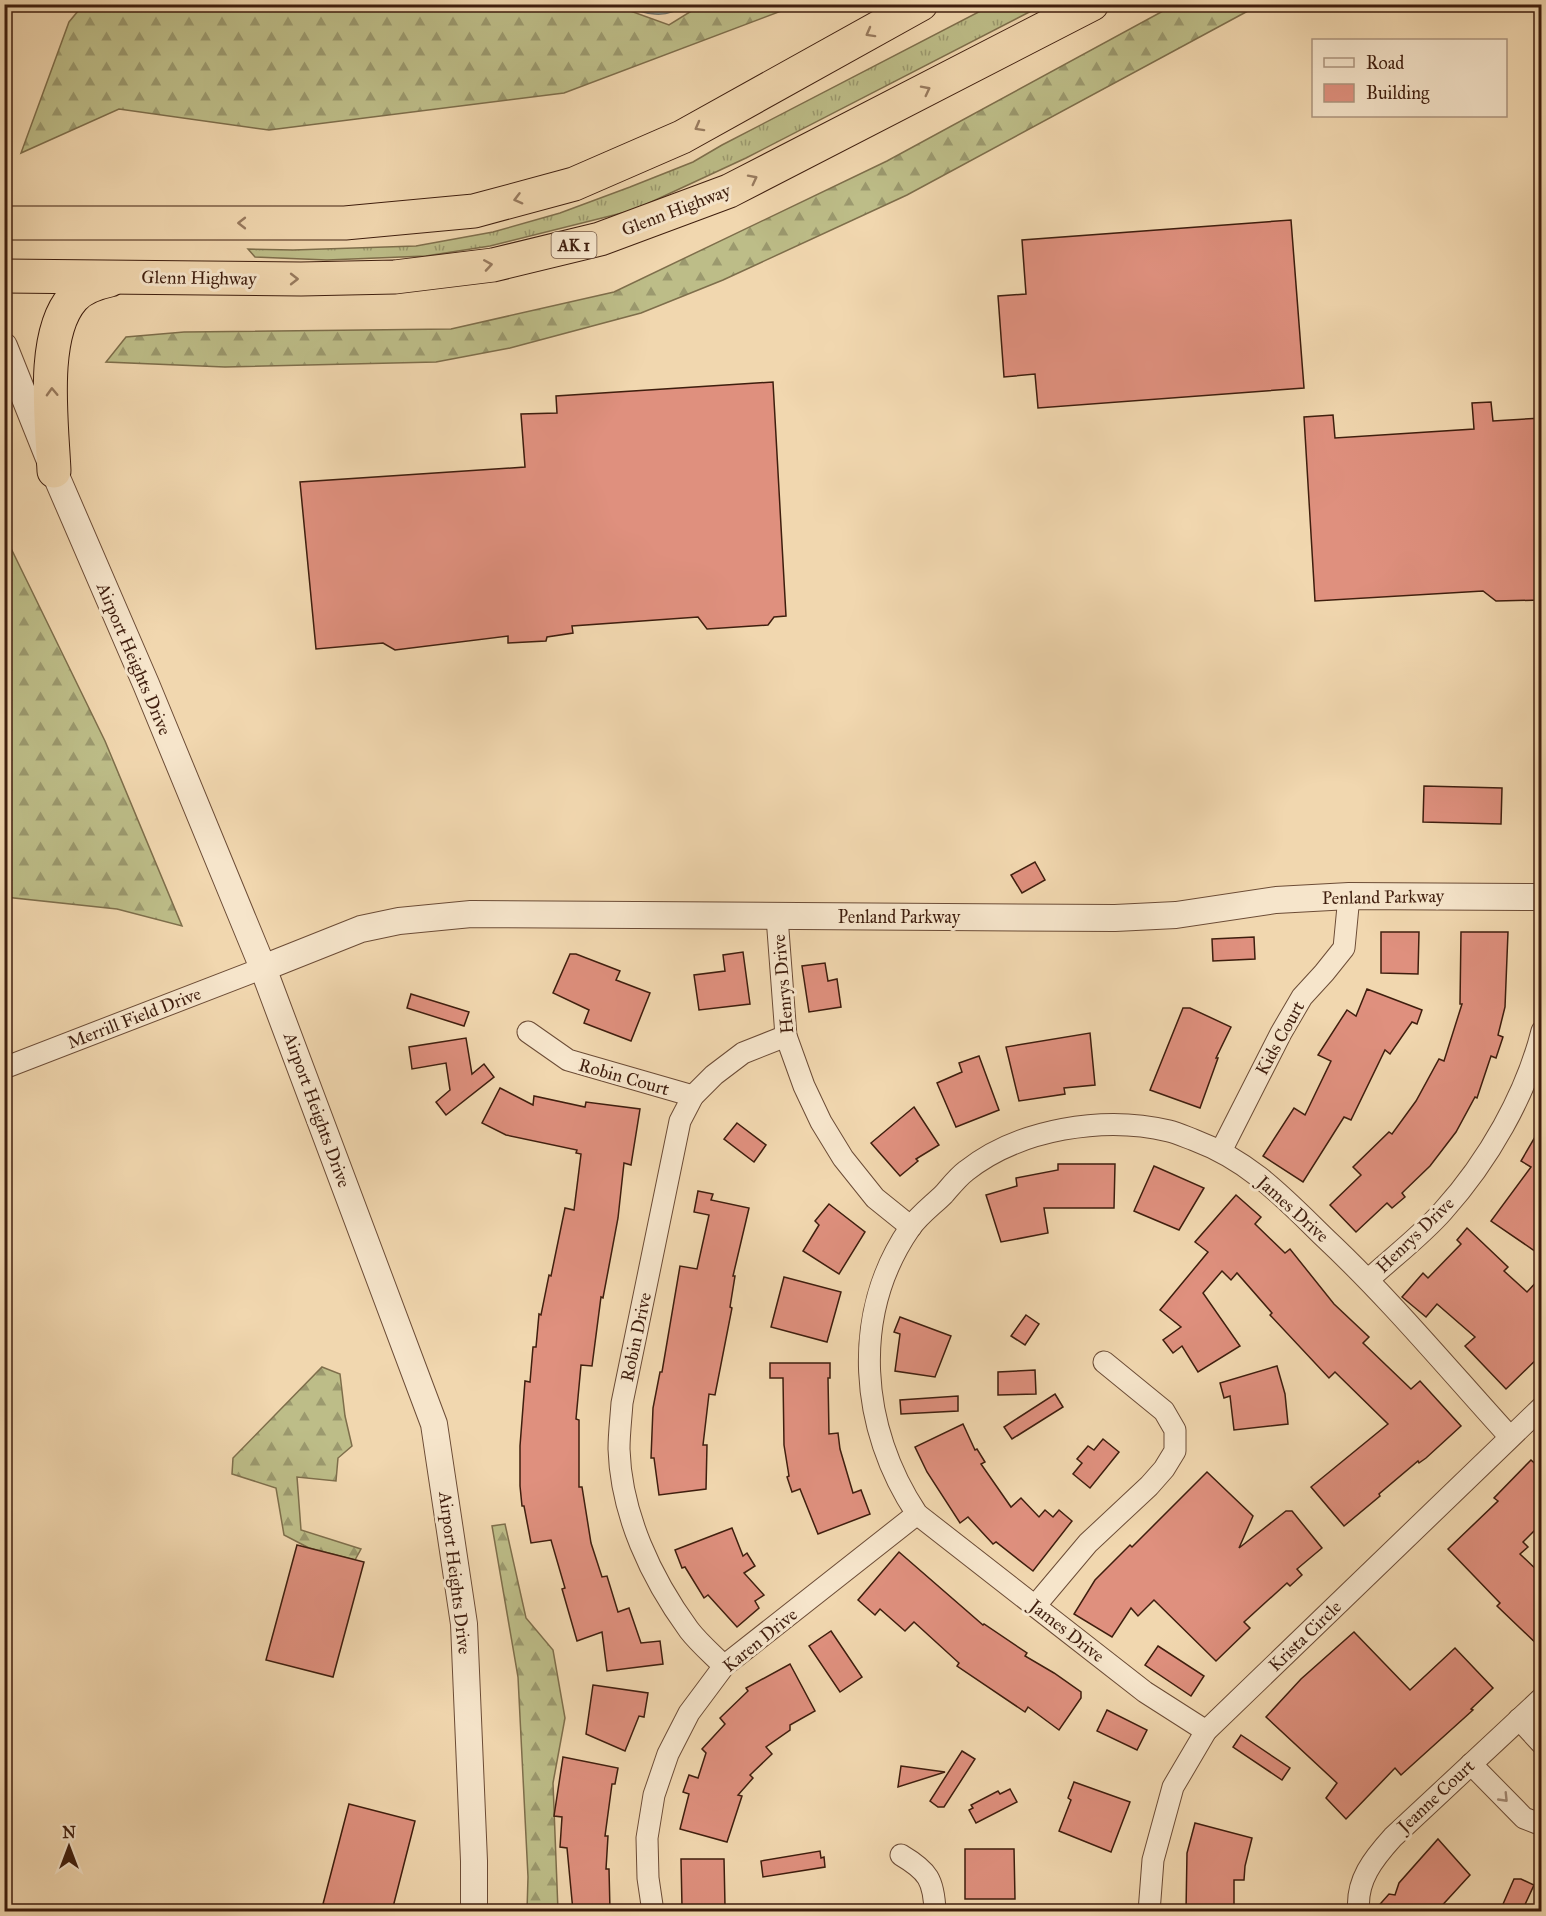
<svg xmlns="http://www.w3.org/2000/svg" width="1546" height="1916" font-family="'IM FELL Great Primer',serif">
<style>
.grass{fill:url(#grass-tufts);stroke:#7e6e4b;stroke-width:1.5}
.forest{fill:url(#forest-firs);stroke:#7e6e4b;stroke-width:1.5}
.water{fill:url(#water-rules);stroke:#777a70;stroke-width:1.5}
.building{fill:#df907e;stroke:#3f1e0e;stroke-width:1.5}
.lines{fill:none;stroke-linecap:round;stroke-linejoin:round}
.minor-casing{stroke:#6c4c36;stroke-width:23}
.tertiary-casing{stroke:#6c4c36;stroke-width:28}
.motorway-casing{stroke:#3f1e0e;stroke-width:35}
.minor{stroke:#f6e5cb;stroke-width:21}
.tertiary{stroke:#f6e5cb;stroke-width:26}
.motorway{stroke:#f1d7af;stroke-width:33}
.oneway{stroke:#987a5e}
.oneway2{stroke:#a48b76}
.labels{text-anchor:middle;stroke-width:6;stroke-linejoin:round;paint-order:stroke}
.shield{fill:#f6e5cb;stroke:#765a47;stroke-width:1.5}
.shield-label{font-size:16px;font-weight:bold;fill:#3f1e0e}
.street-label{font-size:18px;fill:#3f1e0e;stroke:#f6e5cb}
</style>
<defs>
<pattern id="grass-tufts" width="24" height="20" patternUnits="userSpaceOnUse" patternTransform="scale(1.5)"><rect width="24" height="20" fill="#bdbd88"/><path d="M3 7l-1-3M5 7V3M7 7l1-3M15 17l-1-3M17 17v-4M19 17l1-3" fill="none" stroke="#9b996e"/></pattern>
<pattern id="forest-firs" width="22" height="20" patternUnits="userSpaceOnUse" patternTransform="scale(1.5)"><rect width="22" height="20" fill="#bdbd88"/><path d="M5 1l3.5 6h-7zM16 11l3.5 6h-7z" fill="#9b996e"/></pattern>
<pattern id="water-rules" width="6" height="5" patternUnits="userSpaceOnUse" patternTransform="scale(1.5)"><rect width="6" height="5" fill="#9cb8b2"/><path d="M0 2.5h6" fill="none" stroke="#81958f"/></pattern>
</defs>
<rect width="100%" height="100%" fill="#f1d7af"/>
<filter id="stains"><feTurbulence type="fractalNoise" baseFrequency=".00333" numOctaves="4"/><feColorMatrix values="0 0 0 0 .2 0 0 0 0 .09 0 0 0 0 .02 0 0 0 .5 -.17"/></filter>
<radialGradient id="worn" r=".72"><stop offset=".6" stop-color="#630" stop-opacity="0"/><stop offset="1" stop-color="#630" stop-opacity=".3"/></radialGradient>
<path class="grass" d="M992 5H1043L746 158 634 210 490 246 426 256 327 260 255 257 248 249 293 250 416 246 493 232 560 213 630 187 693 162 722 145Z"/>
<g class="forest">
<path d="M611 4 669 25 701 5H797L564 93 269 130 119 109 21 153 69 22 83 5Z"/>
<path d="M1174 5H1259L907 195 723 280 641 313 510 348 436 362 225 367 106 362 126 337 184 332 451 329 614 292 887 161Z"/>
<path d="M5 536 105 741 182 926 117 909 5 897Z"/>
<path d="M322 1367 340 1374 345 1416 352 1446 338 1458 336 1481 297 1477 301 1530 361 1549 355 1560 309 1548 284 1535 276 1488 232 1474 233 1458Z"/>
<path d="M505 1524 526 1618 553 1650 565 1718 553 1783 558 1911H527L528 1877 518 1677 492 1526Z"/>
</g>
<path class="water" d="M623 5 685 4V5C666 20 644 14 623 5Z"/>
<g class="building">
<path d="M1291 220 1304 388 1038 408 1035 374 1004 377 998 296 1026 294 1022 240Z"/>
<path d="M773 382 786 616 774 617 768 625 707 629 698 617 572 626 573 633 547 637 546 641 508 643V636L395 650 383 643 316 649 300 482 525 467 521 414 557 413 556 396Z"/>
<path d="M1491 402 1493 421 1542 418V600L1496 601 1483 591 1315 601 1304 417 1333 415 1335 438 1474 429 1472 403Z"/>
<path d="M1424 786 1502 788 1501 824 1423 822Z"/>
<path d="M1035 862 1045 880 1022 893 1011 875Z"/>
<path d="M1381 932H1419L1418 974 1381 973Z"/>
<path d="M1461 932H1508L1505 1007 1498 1035 1503 1037 1496 1058 1491 1056 1477 1098 1475 1097 1456 1132 1430 1166 1402 1193 1405 1197 1392 1208 1387 1203 1356 1232 1330 1205 1361 1175 1353 1167 1389 1132 1392 1134 1416 1101 1439 1059 1444 1061 1462 1004H1460Z"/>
<path d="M1254 937 1255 959 1213 961 1212 939Z"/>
<path d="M743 952 750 1004 699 1010 694 975 725 971 723 955Z"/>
<path d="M570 954H576L620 971 616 980 650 993 631 1041 584 1023 589 1010 553 993Z"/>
<path d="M825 963 828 981 837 979 841 1007 809 1012 802 966Z"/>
<path d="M1367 989 1422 1010 1417 1024 1412 1022 1390 1054 1385 1050 1351 1120 1344 1117 1303 1182 1263 1156 1294 1108 1305 1115 1331 1061 1318 1055 1347 1010 1356 1016Z"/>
<path d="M411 994 469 1012 464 1026 407 1008Z"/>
<path d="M1183 1008H1190L1231 1027 1216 1058H1218L1200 1108 1150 1090Z"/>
<path d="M1090 1033 1095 1085 1064 1088 1065 1094 1019 1101 1006 1047Z"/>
<path d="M466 1038 472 1074 484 1064 494 1077 446 1115 436 1102 450 1090 446 1063 412 1069 409 1047Z"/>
<path d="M979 1056 999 1110 956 1127 937 1083 962 1072 959 1063Z"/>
<path d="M500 1088 533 1105 534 1096 585 1107 586 1102 640 1109 631 1165 624 1163 618 1218 603 1298 601 1297 592 1366 581 1365 576 1419 579 1420V1487H582L591 1543 602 1577 607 1576 618 1612 629 1608 641 1643 660 1641 663 1664 607 1671 602 1632 577 1641 562 1589 565 1588 551 1540 531 1543 524 1506H522L520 1486V1446L525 1381 530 1382 533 1347H536L539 1314 541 1315 549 1275 551 1276 565 1208 574 1210 581 1154 576 1153 577 1150 506 1135 482 1123Z"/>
<path d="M914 1107 939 1145 916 1159 918 1161 900 1176 871 1143Z"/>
<path d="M737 1123 766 1145 754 1162 724 1139Z"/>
<path d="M1542 1125V1256L1491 1221 1531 1167 1521 1161Z"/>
<path d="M1058 1164H1115L1114 1208H1044L1048 1233 1001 1242 986 1195 1017 1186 1016 1178 1058 1170Z"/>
<path d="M1154 1166 1204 1188 1179 1230 1134 1211Z"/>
<path d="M698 1191 713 1194 711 1200 749 1208 733 1276H735L730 1307 732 1308 715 1395 709 1394 703 1445H707L706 1489 659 1495 654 1458H651L653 1408 660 1372H662L680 1266 697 1269 709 1215 694 1212Z"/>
<path d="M1236 1195 1261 1217 1255 1224 1285 1253 1290 1249 1334 1304 1369 1337 1363 1343 1411 1389 1420 1381 1461 1426 1426 1458 1419 1463 1418 1461 1379 1494 1380 1496 1344 1526 1311 1487 1388 1424 1335 1372 1329 1378 1270 1315 1272 1313 1237 1273 1231 1280 1222 1271 1203 1293 1240 1346 1198 1372 1182 1346 1173 1353 1163 1340 1181 1327 1160 1310 1208 1252 1195 1242Z"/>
<path d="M829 1204 865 1232 839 1274 803 1251 819 1225 815 1221Z"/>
<path d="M1467 1228 1508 1267 1504 1271 1527 1292 1542 1276V1354L1506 1389 1465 1346 1475 1337 1437 1304 1426 1317 1402 1297 1423 1273 1428 1278 1461 1244 1457 1240Z"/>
<path d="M784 1277 841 1292 827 1342 771 1327Z"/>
<path d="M1026 1315 1039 1324 1025 1345 1011 1336Z"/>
<path d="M900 1317 951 1336 935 1377 895 1371 900 1334 894 1332Z"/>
<path d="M770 1363H830V1378H828L829 1434 838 1433 840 1449 853 1493 861 1490 870 1514 818 1534 800 1489 792 1492 787 1477 789 1476 784 1445 783 1378H770Z"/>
<path d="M1277 1366 1285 1394 1288 1424 1234 1430 1230 1396 1224 1398 1220 1383Z"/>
<path d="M1035 1370 1036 1394 998 1395V1372Z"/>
<path d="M1055 1394 1063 1407 1012 1439 1004 1427Z"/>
<path d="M958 1396V1411L901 1414 900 1400Z"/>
<path d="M963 1424 975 1450 977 1449 985 1462 981 1464 1011 1507 1021 1498 1039 1517 1045 1510 1053 1517 1059 1510 1072 1521 1033 1571 996 1542 993 1544 968 1517 960 1523 927 1472 915 1447Z"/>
<path d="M1103 1439 1119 1452 1090 1488 1073 1474 1082 1463 1077 1459 1088 1446 1094 1450Z"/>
<path d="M1531 1460 1542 1470V1523L1523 1542 1528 1547 1520 1554 1542 1575V1649L1497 1606 1500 1603 1448 1549 1498 1501 1494 1498Z"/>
<path d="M1207 1472 1253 1516 1239 1548 1286 1511H1292L1322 1548 1297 1569 1302 1575 1290 1586 1287 1583 1244 1622 1250 1628 1216 1661 1154 1600 1138 1616 1131 1608 1112 1637 1074 1614 1095 1580 1130 1545 1132 1547Z"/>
<path d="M732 1528 743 1556 747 1553 755 1566 744 1573 764 1595 755 1601 759 1608 737 1627 708 1595 704 1598 685 1567 682 1568 675 1550Z"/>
<path d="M297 1545 364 1562 333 1677 266 1660Z"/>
<path d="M899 1552 983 1625 984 1624 1027 1653 1025 1656 1054 1673 1081 1692V1698L1059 1730 1028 1707 1025 1712 957 1666 959 1663 914 1622 905 1631 880 1609 875 1615 858 1600Z"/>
<path d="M831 1631 862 1677 840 1692 809 1646Z"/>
<path d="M1354 1632 1410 1690 1455 1648 1493 1688 1471 1709 1473 1710 1401 1775 1395 1768 1346 1819 1326 1798 1337 1783 1266 1717 1301 1679Z"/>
<path d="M1158 1646 1204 1676 1191 1696 1145 1665Z"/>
<path d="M790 1664 815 1711 790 1725V1730L766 1747 772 1754 750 1775 753 1778 738 1795 742 1796 727 1842 680 1829 689 1794 683 1792 689 1775 698 1778 706 1753 702 1749 725 1724 720 1718 748 1691 746 1688Z"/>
<path d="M593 1685 648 1693 644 1717 639 1716 625 1751 586 1734Z"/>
<path d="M1107 1710 1147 1730 1137 1750 1097 1731Z"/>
<path d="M1241 1735 1290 1768 1282 1780 1233 1747Z"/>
<path d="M962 1751 975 1759 944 1807H938L930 1801Z"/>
<path d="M563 1757 618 1768 615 1784H612L605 1836H608L606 1869H609L610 1911H573L567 1848 560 1847 562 1817 554 1816Z"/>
<path d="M901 1766 945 1772 898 1787Z"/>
<path d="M1074 1782 1130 1802 1111 1852 1059 1831 1071 1800 1068 1798Z"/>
<path d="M1010 1789 1017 1802 976 1823 969 1810 973 1808 971 1805 998 1791 1000 1794Z"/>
<path d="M349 1804 415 1821 392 1911H354L323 1904Z"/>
<path d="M1195 1823 1252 1838 1245 1866 1244 1880H1234V1911H1186L1187 1853Z"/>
<path d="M1438 1839 1470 1875 1437 1911H1374L1389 1894 1395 1895 1399 1883Z"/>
<path d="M965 1849H1014L1015 1899H965Z"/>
<path d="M820 1851 821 1858 824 1857 825 1867 763 1877 761 1861Z"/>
<path d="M681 1859H724L725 1906 682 1907Z"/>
<path d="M1514 1879H1521L1534 1885 1522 1911H1500Z"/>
</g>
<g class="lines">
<g class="minor-casing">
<g id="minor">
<path d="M777 917 786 1036 804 1086 821 1122 843 1158 875 1198 911 1227"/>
<path d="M528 1032 568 1060 693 1096"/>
<path d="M4 1068 263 968"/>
<path d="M1221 1151 1281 1033 1302 997 1324 973 1344 948 1349 896"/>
<path d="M1369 1279C1393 1257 1421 1236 1443 1211 1488 1161 1526 1095 1542 1031"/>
<path d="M1035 1606 1088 1543 1149 1486 1164 1469 1175 1451V1430L1164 1411 1104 1362"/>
<path d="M724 1666C712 1654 699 1643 689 1630 651 1578 621 1514 619 1449 619 1434 621 1418 622 1403L680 1121 693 1096 714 1075 743 1053 786 1036"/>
<path d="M1519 1719 1542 1744"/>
<path d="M1206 1731 1145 1692 917 1514C860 1429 850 1315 910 1228 919 1215 933 1205 944 1194 951 1186 958 1177 966 1171 1019 1129 1104 1115 1169 1131 1177 1133 1186 1137 1194 1140 1250 1161 1283 1197 1325 1238 1391 1300 1449 1370 1510 1437"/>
<path d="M1471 1764 1524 1818 1542 1825"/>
<path d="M901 1855C928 1871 934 1880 935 1912"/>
<path d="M653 1912 648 1878 647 1838 654 1795 668 1754 689 1713 724 1666 917 1514"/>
<path d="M1149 1912 1153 1860 1173 1787 1206 1731 1542 1407"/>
<path d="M1359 1912C1355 1881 1374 1858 1393 1837L1542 1698"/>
</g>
</g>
<g class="tertiary-casing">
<g id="tertiary">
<path d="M4 346 54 471 146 684 263 968 434 1424 464 1624 474 1861V1912"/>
<path d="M263 968 361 929 399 921 471 914 1115 918 1176 915 1276 900 1349 896 1542 897"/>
</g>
</g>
<g class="motorway-casing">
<g id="motorway">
<path d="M4 223H345L474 211 574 184 682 137 921 4"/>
<path d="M4 276 301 279 395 277 493 265 600 239 729 191 1092 4"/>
<path d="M54 471C52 424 40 335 73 298 83 287 96 283 110 280"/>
</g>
</g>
<use href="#minor" class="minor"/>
<use href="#tertiary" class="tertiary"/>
<use href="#motorway" class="motorway"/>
</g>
<defs><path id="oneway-chevron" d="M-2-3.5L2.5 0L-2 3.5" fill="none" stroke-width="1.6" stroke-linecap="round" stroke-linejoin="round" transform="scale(1.5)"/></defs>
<g class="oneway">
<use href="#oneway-chevron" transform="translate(870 33) rotate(151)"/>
<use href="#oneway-chevron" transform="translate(926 90) rotate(-27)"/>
<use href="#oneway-chevron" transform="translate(699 127) rotate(151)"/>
<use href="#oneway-chevron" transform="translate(753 179) rotate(-27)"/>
<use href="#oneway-chevron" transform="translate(518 199) rotate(165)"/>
<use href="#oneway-chevron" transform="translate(242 223) rotate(180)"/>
<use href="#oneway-chevron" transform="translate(488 265) rotate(-9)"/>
<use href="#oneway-chevron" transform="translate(294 279)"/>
<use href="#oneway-chevron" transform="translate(52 392) rotate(-92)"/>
</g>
<use class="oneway2" href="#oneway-chevron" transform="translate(1504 1798) rotate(46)"/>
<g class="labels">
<rect class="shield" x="551.5" y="232" width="45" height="26" rx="4.5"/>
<g class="shield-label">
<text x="574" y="251">AK 1</text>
</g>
<g class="street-label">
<text transform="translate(676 210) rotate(-21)" y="6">Glenn Highway</text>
<text transform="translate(199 278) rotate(1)" y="6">Glenn Highway</text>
<text transform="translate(134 659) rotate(67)" y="6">Airport Heights Drive</text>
<text transform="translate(1383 897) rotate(-1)" y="6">Penland Parkway</text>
<text x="899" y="923">Penland Parkway</text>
<text transform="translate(783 984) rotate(-95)" y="6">Henrys Drive</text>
<text transform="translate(134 1018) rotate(-21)" y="6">Merrill Field Drive</text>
<text transform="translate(1280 1038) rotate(-61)" y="6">Kids Court</text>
<text transform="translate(624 1077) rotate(16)" y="6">Robin Court</text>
<text transform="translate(317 1110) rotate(70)" y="6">Airport Heights Drive</text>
<text transform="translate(1293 1209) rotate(42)" y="6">James Drive</text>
<text transform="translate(1415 1235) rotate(-44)" y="6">Henrys Drive</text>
<text transform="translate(636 1337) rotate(-78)" y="6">Robin Drive</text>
<text transform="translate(455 1573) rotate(83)" y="6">Airport Heights Drive</text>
<text transform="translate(1067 1631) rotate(38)" y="6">James Drive</text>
<text transform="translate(1305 1636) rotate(-44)" y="6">Krista Circle</text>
<text transform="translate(760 1640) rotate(-39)" y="6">Karen Drive</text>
<text transform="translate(1436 1796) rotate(-43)" y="6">Jeanne Court</text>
</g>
</g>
<rect width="1546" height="1916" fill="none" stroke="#f1d7af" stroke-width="24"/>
<rect x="6" y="6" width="1534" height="1904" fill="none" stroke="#3f1e0e" stroke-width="3"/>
<rect x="12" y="12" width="1522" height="1892" fill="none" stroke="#3f1e0e" stroke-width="1.5"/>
<rect x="1312" y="39" width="195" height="78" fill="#f6e5cb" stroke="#ad957f" stroke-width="1.5"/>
<rect x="1324" y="58" width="30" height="9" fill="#f6e5cb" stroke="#ad957f" stroke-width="1.5"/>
<text x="1366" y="69" font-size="18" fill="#3f1e0e">Road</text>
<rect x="1324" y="84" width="30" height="18" fill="#df907e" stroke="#ad957f" stroke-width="1.5"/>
<text x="1366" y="99" font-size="18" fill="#3f1e0e">Building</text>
<g transform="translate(69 1847)" stroke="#f6e5cb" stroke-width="4.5" paint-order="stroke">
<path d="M0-4.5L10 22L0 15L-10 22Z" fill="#3f1e0e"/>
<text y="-9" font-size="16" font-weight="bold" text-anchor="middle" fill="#3f1e0e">N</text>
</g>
<rect width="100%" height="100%" filter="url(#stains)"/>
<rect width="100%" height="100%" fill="url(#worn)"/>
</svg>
